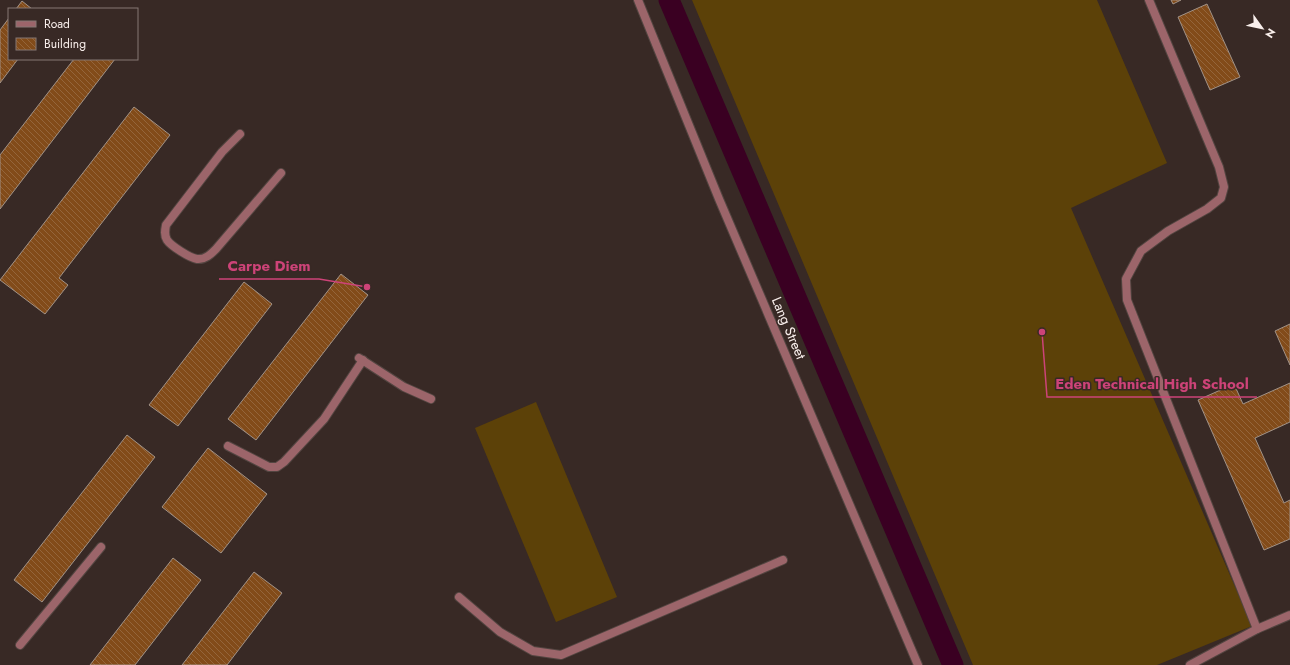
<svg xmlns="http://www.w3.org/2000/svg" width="1290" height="665" font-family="Jost,sans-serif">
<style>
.pitch{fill:#5c4108}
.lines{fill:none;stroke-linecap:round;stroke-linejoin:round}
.canal{stroke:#3a0022;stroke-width:21}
.building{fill:url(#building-back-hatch);stroke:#a19287}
.lane-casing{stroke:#534541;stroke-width:10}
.street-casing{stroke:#534541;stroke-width:10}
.lane{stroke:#9c656a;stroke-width:8}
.street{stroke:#9c656a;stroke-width:8}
.labels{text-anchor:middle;stroke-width:3;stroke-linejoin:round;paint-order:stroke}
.street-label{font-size:14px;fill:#f9efec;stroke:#382925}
.leader{fill:none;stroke:#cd4378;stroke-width:1.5}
.callout-dot{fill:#cd4378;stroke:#382925;stroke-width:1.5}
.callout-label{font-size:15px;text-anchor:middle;font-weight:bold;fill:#cd4378;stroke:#382925;stroke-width:3;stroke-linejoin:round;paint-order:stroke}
</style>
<defs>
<pattern id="building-back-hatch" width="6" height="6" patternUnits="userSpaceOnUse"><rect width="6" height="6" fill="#824b19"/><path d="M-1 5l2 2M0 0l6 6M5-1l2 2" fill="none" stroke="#94653b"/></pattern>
</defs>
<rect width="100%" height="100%" fill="#382925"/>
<g class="pitch">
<path d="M692 0H1097L1167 163 1071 208 1252 626 1157 665H973Z"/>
<path d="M536 402 617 597 556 622 475 428Z"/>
</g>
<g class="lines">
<path class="canal" d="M669 0 953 665"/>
</g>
<g class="building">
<path d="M1171 0H1181L1173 4Z"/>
<path d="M22 1 32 9H16Z"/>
<path d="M1207 4 1240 77 1210 90 1178 17Z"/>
<path d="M9 18V59H18L0 83V30Z"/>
<path d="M74 59H115L0 209V155Z"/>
<path d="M134 107 170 135 59 278 68 285 45 314 0 280Z"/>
<path d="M341 274 368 295 256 440 228 419Z"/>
<path d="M244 282 272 304 178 426 149 405Z"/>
<path d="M1290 324V365L1275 331Z"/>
<path d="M1290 383V422L1255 438 1284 503 1290 500V539L1264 550 1198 400 1234 384 1243 404Z"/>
<path d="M127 435 155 457 42 602 14 580Z"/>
<path d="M208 448 267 494 221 553 162 507Z"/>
<path d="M173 558 201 580 135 665H90Z"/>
<path d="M254 572 282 593 227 665H182Z"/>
</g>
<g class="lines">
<g class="lane-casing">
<g id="lane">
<path d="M1149 0 1219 167 1224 187 1221 198 1207 209 1168 231 1141 251 1126 279 1127 300 1257 629"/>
<path d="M240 134 222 152 166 225C165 230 164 235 167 240 171 246 190 258 197 259 205 260 211 254 216 249L281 173"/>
<path d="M359 358 404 387 431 399"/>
<path d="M228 446 269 467H277L284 462 324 419 363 360"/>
<path d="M459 597 500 632 533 651 561 655 783 560"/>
<path d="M20 645 101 547"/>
<path d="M1190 665 1257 629 1290 615"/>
</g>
</g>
<g class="street-casing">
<path id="street" d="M638 0 719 199 918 665"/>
</g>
<use href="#lane" class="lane"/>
<use href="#street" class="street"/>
</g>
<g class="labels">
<g class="street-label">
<text transform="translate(789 328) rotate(67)" y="5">Lang Street</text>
</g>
</g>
<path class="leader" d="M367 287L319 279H219M1042 332L1047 397H1257"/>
<g class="callout-dot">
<circle cx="367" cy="287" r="4"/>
<circle cx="1042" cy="332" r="4"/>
</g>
<g class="callout-label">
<text x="269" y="271">Carpe Diem</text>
<text x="1152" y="389">Eden Technical High School</text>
</g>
<rect x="8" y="8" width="130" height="52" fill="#382925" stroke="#857875"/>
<rect x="16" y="21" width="20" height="6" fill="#9c656a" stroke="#857875"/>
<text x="44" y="28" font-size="12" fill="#f9efec">Road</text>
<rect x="16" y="38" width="20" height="12" fill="url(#building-back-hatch)" stroke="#857875"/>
<text x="44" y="48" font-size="12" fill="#f9efec">Building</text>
<g transform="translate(1262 28) rotate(123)" stroke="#382925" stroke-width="3" paint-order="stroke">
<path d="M0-3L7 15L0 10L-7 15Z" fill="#f9efec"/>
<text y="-6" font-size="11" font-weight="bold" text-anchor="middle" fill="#f9efec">N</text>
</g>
</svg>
